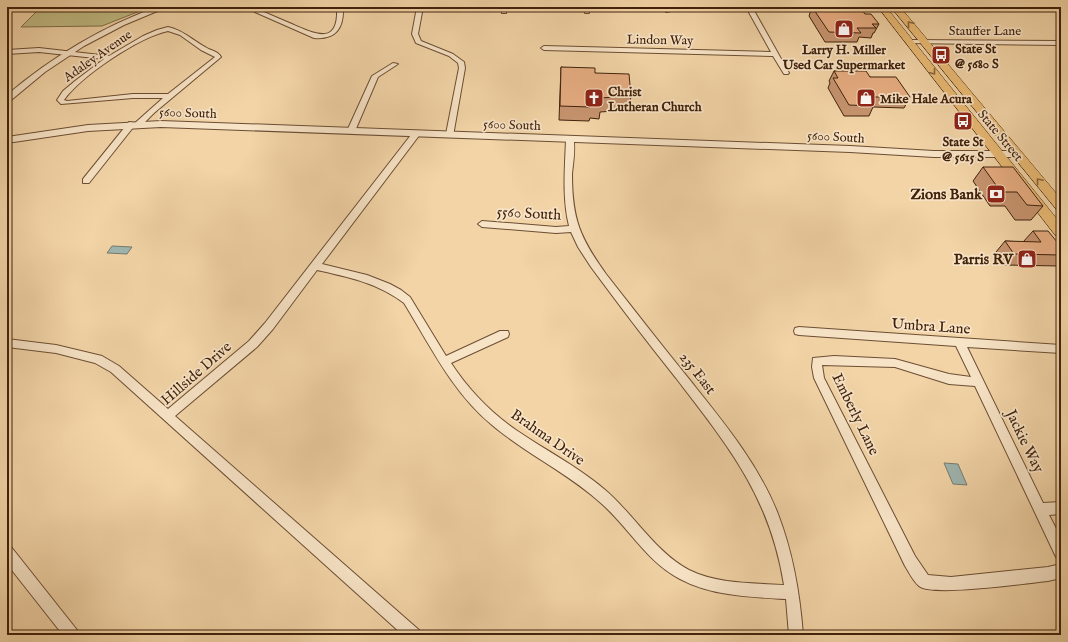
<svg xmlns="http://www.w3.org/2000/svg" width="1068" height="642" font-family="'IM FELL English',serif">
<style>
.green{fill:#c1bb83;stroke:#806e48}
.water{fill:#9eb6b1;stroke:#787b6f}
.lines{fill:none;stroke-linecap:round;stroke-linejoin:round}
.minor-casing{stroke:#6c4e33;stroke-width:2}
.tertiary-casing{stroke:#6c4e33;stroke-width:2}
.primary-casing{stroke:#40220c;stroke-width:1}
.minor{fill:#f7e3c6;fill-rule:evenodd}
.tertiary{fill:#f7e3c6;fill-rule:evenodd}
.primary{fill:#e9ba74;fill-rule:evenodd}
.wall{fill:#c6946f;stroke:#40220c}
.building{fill:#e6ac81;stroke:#40220c}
.oneway{stroke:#8c663b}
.labels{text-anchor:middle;stroke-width:3.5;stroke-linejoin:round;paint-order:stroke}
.far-street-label{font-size:13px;fill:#40220c;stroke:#f7e3c6}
.far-poi-label{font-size:13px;font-weight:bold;fill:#40220c;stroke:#f7e3c6;text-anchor:start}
.poi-label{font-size:15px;font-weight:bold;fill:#40220c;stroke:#f7e3c6;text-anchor:end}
.street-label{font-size:15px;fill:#40220c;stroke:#f7e3c6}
</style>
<rect width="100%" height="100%" fill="#f2d4a7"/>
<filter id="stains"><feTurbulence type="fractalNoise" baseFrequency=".005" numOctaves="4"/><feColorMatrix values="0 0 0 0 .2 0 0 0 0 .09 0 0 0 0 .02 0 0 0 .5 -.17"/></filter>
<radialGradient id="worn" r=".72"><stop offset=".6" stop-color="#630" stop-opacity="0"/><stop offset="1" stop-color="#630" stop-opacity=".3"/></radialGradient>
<path class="green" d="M41 7H150L102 26 21 27Z"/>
<g class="water">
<path d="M112 246 132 247 127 254 107 253Z"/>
<path d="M944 463 958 464 967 485 953 484Z"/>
</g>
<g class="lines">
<g class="minor-casing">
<g id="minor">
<path d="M250 7H256L259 10C271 15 282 20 294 25 317 35 339 45 337 7H343C344 28 336 40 314 38L255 12Z"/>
<path d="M417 7H423L418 34 421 41 453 54 464 62 465 68 453 136H450L446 134 459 68 458 63 449 56 416 43 412 34Z"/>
<path d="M501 7H507L506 13H502Z"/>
<path d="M583 7H589V13H585Z"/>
<path d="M663 7H669L671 11 666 12Z"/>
<path d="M746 7H752L789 73 788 74H784L773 56 544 50 541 48 544 46 771 52Z"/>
<path d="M168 27C183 30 192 40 205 47 211 51 218 51 221 57L154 113 141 126 135 125 89 183H83V179L129 122 135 123 163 98H133L61 104 57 100 63 91 75 81 104 59 39 52 7 54V50L39 48 109 56 143 36 157 30ZM168 31 180 35 201 50 215 57 168 94H133L67 101 64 100C81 76 139 37 168 31Z"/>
<path d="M909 40 1061 41V45L907 43 906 42Z"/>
<path d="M393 63 398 64 378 77 355 131 351 133H348L347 131 372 76Z"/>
<path d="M414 131H417L421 133 322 264 367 275 390 284 401 290 410 297 446 356 500 331H508L509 334 508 337 451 363C468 389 490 412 516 430 545 450 577 466 604 489 633 513 655 552 689 570 717 584 753 583 784 585 770 497 729 447 676 378 647 342 619 305 591 267L578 247 571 232 556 233 482 227 478 224 482 221 556 227 569 226C562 198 565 168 566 139L570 137H573C576 147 573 163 572 174 572 219 580 238 606 274 632 307 658 341 685 374 720 418 757 461 778 514 793 553 800 594 803 635H789L786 599C750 597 712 596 680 579 647 562 629 528 602 504 568 473 526 454 492 425 452 392 430 345 404 303 378 283 348 277 317 270L273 329 257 347 175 416 419 630 421 635H403L111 372 95 363 56 353 7 347V339L56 345 102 356 119 366 168 409 249 341 265 323Z"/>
<path d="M799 327 1061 345V353L967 347 1043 503 1061 502V514L1049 515 1061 538V559L1056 557 975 386 949 384 895 367 822 365 824 378 915 556 928 575 951 577 1048 567 1061 564V578L1048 581C1028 583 931 597 919 586 913 581 909 572 905 566L814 378 812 367 813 358 834 356 895 359 949 374 971 377 956 346 799 335 795 334 794 331 795 328Z"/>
<path d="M7 546 12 548 77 630 79 635H63L7 564Z"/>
</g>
</g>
<g class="tertiary-casing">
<g id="tertiary">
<path d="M157 7H167L124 25 84 46 45 72 10 101H7V95C52 57 102 27 157 7Z"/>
<path d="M161 121 850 146 934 151H1017L1022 154 1017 157H934L850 152 161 127 88 131 7 143V137L88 125Z"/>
</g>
</g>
<g class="primary-casing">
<g id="primary">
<path d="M878 7H886L1061 224V238L1056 236Z"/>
<path d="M891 7H900L1061 199V211L1057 210Z"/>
</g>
</g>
<use href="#minor" class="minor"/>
<use href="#tertiary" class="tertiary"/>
<use href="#primary" class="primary"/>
</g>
<g class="wall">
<path d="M812 7H851L853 9 865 14 879 24 874 33H873L871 38 859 37 857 42H825L809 16Z"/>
<path d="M1042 7H1061V10Z"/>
<path d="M561 67 595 73 631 96 629 110 600 112 599 119 590 118 589 121 559 120Z"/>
<path d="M834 71 870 77 910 97 904 108 873 107 869 116H844L828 88 830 83 829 81Z"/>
<path d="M983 167 1043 206 1031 220H1015L1005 206H990L973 181Z"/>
<path d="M1033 231 1061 244V265L1059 266 1005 265 996 252 1005 241 1023 242Z"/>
</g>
<g class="building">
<path d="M812 7H851L853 9 862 10 865 14H871L879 24H872L876 28H857L861 33 829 32Z"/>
<path d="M561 67 595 68V73L629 74 631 96 600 98 601 104H590V107L560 106Z"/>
<path d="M834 71H866L870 77H896L910 97H868L874 106 849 105 833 78H838Z"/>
<path d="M983 167H1013L1043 206 1027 205 1017 192H1001Z"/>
<path d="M1033 231H1048L1058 243H1060L1061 244V255L1014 254 1005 241 1041 242Z"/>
</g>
<defs><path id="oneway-chevron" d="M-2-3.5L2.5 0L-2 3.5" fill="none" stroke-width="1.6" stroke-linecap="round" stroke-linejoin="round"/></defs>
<g class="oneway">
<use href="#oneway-chevron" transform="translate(910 24) rotate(-130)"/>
<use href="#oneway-chevron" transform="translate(933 72) rotate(52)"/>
<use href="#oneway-chevron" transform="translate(1039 181) rotate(-130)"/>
</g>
<defs>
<g id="shop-square" transform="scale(1)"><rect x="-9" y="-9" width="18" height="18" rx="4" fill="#8f2418" stroke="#f7e3c6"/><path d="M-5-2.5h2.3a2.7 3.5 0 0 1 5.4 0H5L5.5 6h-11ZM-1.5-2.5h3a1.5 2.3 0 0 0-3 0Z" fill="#fff"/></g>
<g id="bus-square" transform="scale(1)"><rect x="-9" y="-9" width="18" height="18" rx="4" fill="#8f2418" stroke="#f7e3c6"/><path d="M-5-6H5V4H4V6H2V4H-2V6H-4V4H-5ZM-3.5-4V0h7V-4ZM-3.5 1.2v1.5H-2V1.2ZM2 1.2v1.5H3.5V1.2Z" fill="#fff"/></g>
<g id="church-square" transform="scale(1)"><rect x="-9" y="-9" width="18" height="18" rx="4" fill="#8f2418" stroke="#f7e3c6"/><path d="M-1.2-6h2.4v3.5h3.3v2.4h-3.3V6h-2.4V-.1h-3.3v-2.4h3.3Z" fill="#fff"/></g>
<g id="bank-square" transform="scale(1)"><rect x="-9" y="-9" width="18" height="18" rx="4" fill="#8f2418" stroke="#f7e3c6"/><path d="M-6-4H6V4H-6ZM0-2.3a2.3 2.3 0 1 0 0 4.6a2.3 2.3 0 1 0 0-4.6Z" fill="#fff"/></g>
</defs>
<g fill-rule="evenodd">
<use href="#shop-square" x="844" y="29"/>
<use href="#bus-square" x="941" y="55"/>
<use href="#church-square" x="594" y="98"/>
<use href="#shop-square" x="866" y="98"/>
<use href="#bus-square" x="963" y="121"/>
<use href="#bank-square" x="996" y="194"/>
<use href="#shop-square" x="1027" y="259"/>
</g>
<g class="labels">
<g class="far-street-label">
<text x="985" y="35">Stauffer Lane</text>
<text transform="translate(660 39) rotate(1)" y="5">Lindon Way</text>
<text transform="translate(97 55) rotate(-35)" y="5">Adaley Avenue</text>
<text transform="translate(188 112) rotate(2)" y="5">5600 South</text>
<text transform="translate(512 124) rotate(2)" y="5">5600 South</text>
<text transform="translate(1001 135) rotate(50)" y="5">State Street</text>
<text transform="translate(836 136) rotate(3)" y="5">5600 South</text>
</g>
<g class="far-poi-label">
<text x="955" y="53">State St<tspan x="955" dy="15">@ 5680 S</tspan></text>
<text x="844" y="54" text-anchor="middle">Larry H. Miller<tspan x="844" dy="15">Used Car Supermarket</tspan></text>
<text x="608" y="96">Christ<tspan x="608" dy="15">Lutheran Church</tspan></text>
<text x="880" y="103">Mike Hale Acura</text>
<text x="963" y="146" text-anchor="middle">State St<tspan x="963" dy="15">@ 5615 S</tspan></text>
</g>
<g class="poi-label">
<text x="982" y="199">Zions Bank</text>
<text x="1013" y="264">Parris RV</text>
</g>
<g class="street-label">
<text transform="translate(529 213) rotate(3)" y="5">5560 South</text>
<text transform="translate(931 326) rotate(4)" y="5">Umbra Lane</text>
<text transform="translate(196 373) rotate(-41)" y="5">Hillside Drive</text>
<text transform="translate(698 373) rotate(52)" y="5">235 East</text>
<text transform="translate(856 414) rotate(64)" y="5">Emberly Lane</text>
<text transform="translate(548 437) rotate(35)" y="5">Brahma Drive</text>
<text transform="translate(1025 441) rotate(64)" y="5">Jackie Way</text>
</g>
</g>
<rect width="1068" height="642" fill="none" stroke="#f2d4a7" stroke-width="24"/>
<rect x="8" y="8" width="1052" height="626" fill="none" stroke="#40220c" stroke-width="2"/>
<rect x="12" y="12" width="1044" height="618" fill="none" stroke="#40220c"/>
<rect width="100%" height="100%" filter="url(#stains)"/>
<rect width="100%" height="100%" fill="url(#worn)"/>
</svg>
